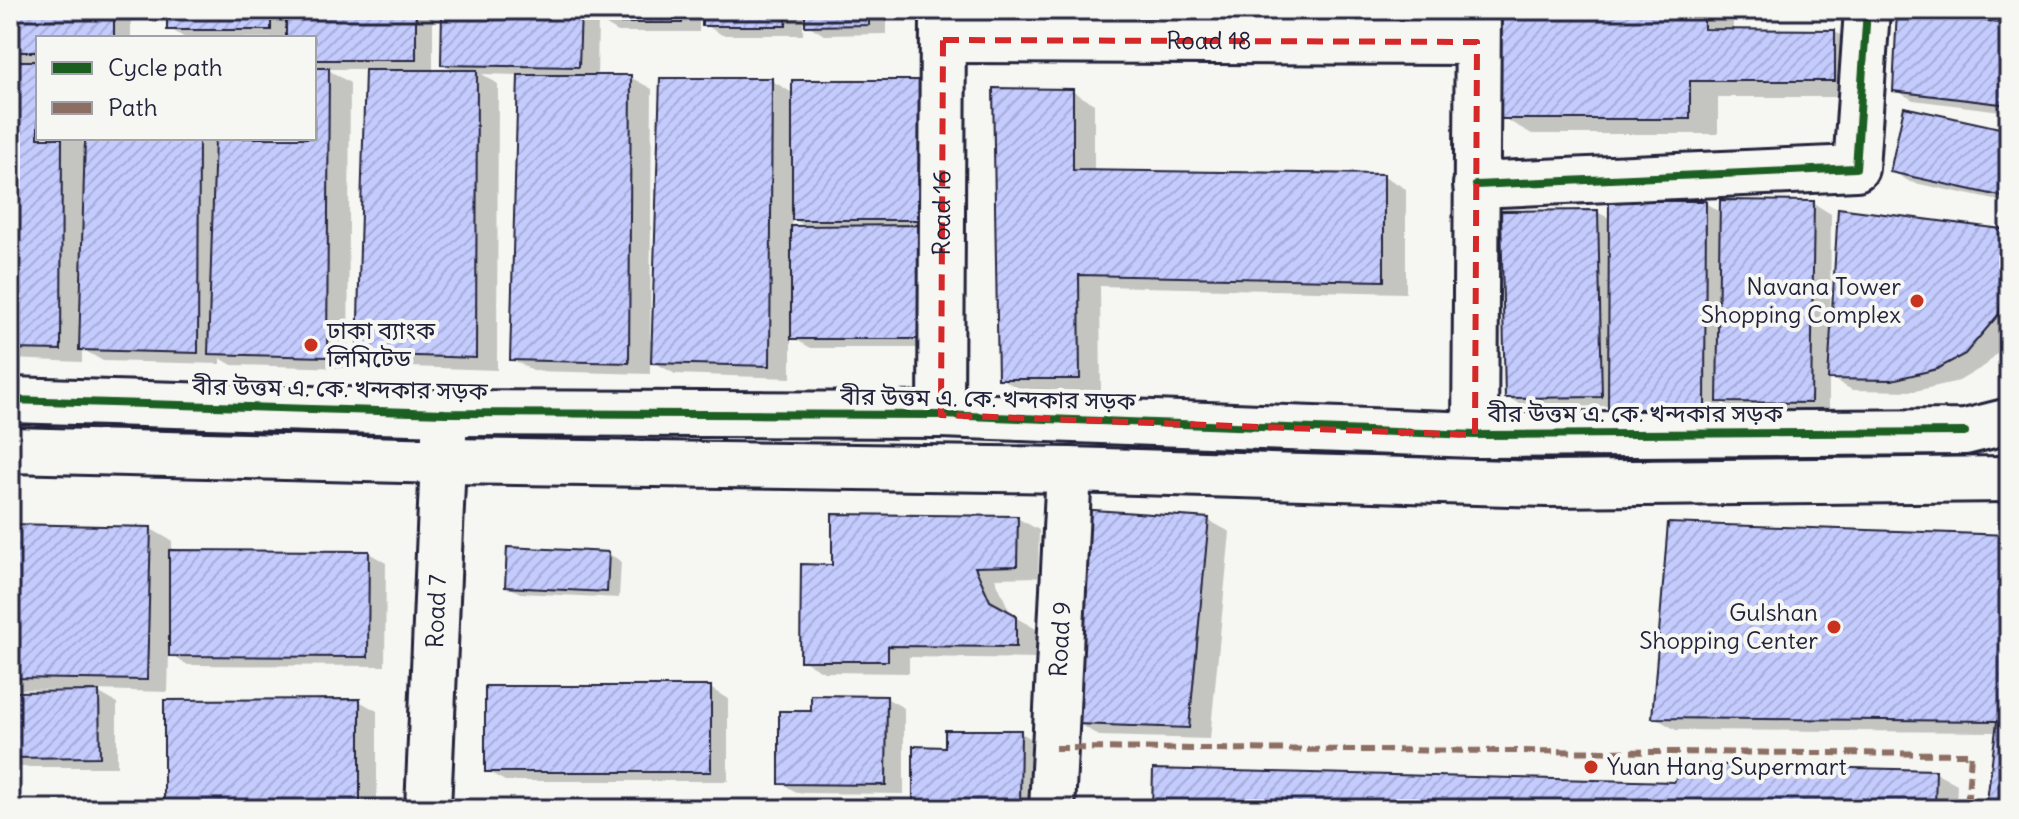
<svg xmlns="http://www.w3.org/2000/svg" width="2019" height="819" font-family="Delius,'Noto Sans Bengali',sans-serif">
<style>
.shadow{fill:#0003;fill-rule:evenodd}
.building{fill:url(#building-hatch);stroke:#22223b;stroke-width:2}
.lines{fill:none;stroke-linecap:round;stroke-linejoin:round}
.street-casing{stroke:#22223b;stroke-width:50}
.primary-casing{stroke:#22223b;stroke-width:50}
.street{stroke:#f6f6f2;stroke-width:44}
.primary{stroke:#f6f6f2;stroke-width:44}
.quiet{stroke:#8d6e63;stroke-width:6;stroke-dasharray:12 6;stroke-linecap:butt}
.cycleway-casing{stroke:#f6f6f2;stroke-width:13}
.cycleway{stroke:#1b5e20;stroke-width:8}
.marked{fill:none;stroke:#d62828;stroke-width:6;stroke-dasharray:16 10;stroke-linejoin:round}
.poi-dot{fill:#c8321e;stroke:#f6f6f2;stroke-width:3}
.labels{text-anchor:middle;stroke-width:8;stroke-linejoin:round;paint-order:stroke}
.street-label{font-size:24px;fill:#22223b;stroke:#f6f6f2}
.poi-label{font-size:24px;fill:#22223b;stroke:#f6f6f2;text-anchor:end}
</style>
<defs>
<pattern id="building-hatch" width="6" height="6" patternUnits="userSpaceOnUse" patternTransform="scale(2)"><rect width="6" height="6" fill="#c4cbfd"/><path d="M-1 1l2-2M0 6l6-6M5 7l2-2" fill="none" stroke="#a8aeda"/></pattern>
</defs>
<rect width="100%" height="100%" fill="#f6f6f2"/>
<filter id="ink" filterUnits="userSpaceOnUse"><feTurbulence type="fractalNoise" baseFrequency=".0125" numOctaves="2"/><feDisplacementMap in="SourceGraphic" scale="16" xChannelSelector="R" yChannelSelector="G"/><feConvolveMatrix kernelMatrix="1 2 1 2 8 2 1 2 1" color-interpolation-filters="sRGB"/></filter>
<g filter="url(#ink)">
<g class="shadow">
<path d="M10 10H131V38H38V138H83V145H87V138H314V38H185L169 28V10H433V72H456L443 64 444 10H595L601 13V10H699V32H618L598 20 597 77H630L652 89 650 340H654L771 80 794 94 921 82 940 348H811L791 337V378L675 374 650 360V374L533 371 512 359 520 75 482 74 498 84 497 370 380 366 359 353 367 69H327L350 83 348 368 232 365 220 358V364L103 361 82 349V362L10 359ZM792 218 809 228H792Z"/>
<path d="M704 10H886V34L824 35 803 22V35H722L704 24Z"/>
<path d="M1217 10H1330L1327 41Z"/>
<path d="M1503 10H1720L1733 17V31L1835 32 1863 48V97H1718V134H1532L1503 118Z"/>
<path d="M1899 10H1916L2009 27V112L1913 100 1895 90Z"/>
<path d="M1980 10H2009V16Z"/>
<path d="M1072 91 1094 104V172L1384 176 1406 189V293L1100 286 1101 391 1021 390 1000 378Z"/>
<path d="M2009 132V203L1910 182 1892 171Z"/>
<path d="M1705 203 1722 213 1813 203 1831 214 1830 323 2009 232V340L1986 365 1959 381 1915 391 1852 390 1829 377V412L1737 411 1722 402V418H1628L1610 406 1525 407 1507 397 1597 212 1611 219Z"/>
<path d="M1017 518 1039 530 1038 577 995 578 1011 615 1038 630V659L909 657V673L824 672 802 660 834 567Z"/>
<path d="M1208 520 1230 532 1210 739 1099 736 1078 723Z"/>
<path d="M10 526 151 529 172 541V552L369 553 386 563 385 666 188 665 169 654 168 692 94 690 117 703V767H10V694L61 693V690L10 689Z"/>
<path d="M2009 537V809H1988L1998 732 1676 730 1654 717Z"/>
<path d="M609 554 621 561 619 598 520 593 507 586Z"/>
<path d="M710 688 728 699V781H505L487 771Z"/>
<path d="M886 698 904 708V794L798 793 781 783 813 714Z"/>
<path d="M359 701 377 711V809H179L166 802Z"/>
<path d="M1020 732 1038 743 1037 809H915L947 749Z"/>
<path d="M1935 772 1957 784 1956 809H1154Z"/>
</g>
<g class="building">
<path d="M10 10H114V38H38V52H10Z"/>
<rect x="167" y="10" width="104" height="20"/>
<path d="M286 10H416V60H314V38H286Z"/>
<path d="M442 10H581L579 67 441 65Z"/>
<rect x="599" y="10" width="83" height="13"/>
<rect x="702" y="10" width="84" height="16"/>
<path d="M805 10H869V25L805 26Z"/>
<path d="M1215 10H1312L1310 32 1214 24Z"/>
<path d="M1501 10H1704V29L1835 30V81H1690V119H1501Z"/>
<path d="M1897 10H1927L2009 25V105L1893 91Z"/>
<path d="M10 61H38V138H62L61 350 10 349Z"/>
<path d="M314 68H329L327 357 208 354 215 138H314Z"/>
<path d="M365 70H477L476 358 357 354Z"/>
<path d="M518 75H631L629 363 510 360Z"/>
<path d="M660 78H772L770 366 651 363Z"/>
<rect x="792" y="80" width="129" height="140"/>
<path d="M993 88 1073 89V170L1384 174V281L1079 275 1080 379H998Z"/>
<path d="M1904 107 2009 130V198L1890 172Z"/>
<path d="M85 138H199L198 353 79 350Z"/>
<path d="M1720 200 1814 201 1811 403 1717 402Z"/>
<path d="M1609 201H1706L1705 409H1608Z"/>
<path d="M1838 208 2009 230V286L2006 287 1999 314 1965 354 1937 369 1892 380 1828 379Z"/>
<path d="M1598 210 1602 397 1505 398 1501 211Z"/>
<path d="M922 225 923 339H791V226Z"/>
<path d="M1079 509 1209 518 1189 728 1076 724Z"/>
<path d="M832 514 1018 516 1017 566 975 567 990 601 1016 615V647L888 646V661H800L801 564 832 565Z"/>
<path d="M1668 523 2009 535V809H1986L1997 721 1652 718Z"/>
<path d="M10 524 151 527 147 680 10 678Z"/>
<path d="M507 547 609 552 607 592 505 587Z"/>
<path d="M169 550 369 551 368 657 169 656Z"/>
<rect x="485" y="686" width="226" height="86"/>
<path d="M99 691 100 757 10 758V692Z"/>
<path d="M811 695 887 696 886 785 779 784V711H811Z"/>
<path d="M360 699V802L164 803V700Z"/>
<path d="M945 730H1021L1020 809H913V746L945 747Z"/>
<path d="M1688 764 1936 770 1935 809H1152L1153 769 1674 782Z"/>
</g>
<g class="lines">
<g class="street-casing">
<g id="street">
<path id="s1" d="M943 40 1477 42"/>
<path d="M1476 185 1856 168 1867 10"/>
<path id="s2" d="M941 415 943 14"/>
<path d="M1475 435 1478 10"/>
<path id="s3" d="M428 809 445 413"/>
<path id="s4" d="M1052 809 1069 470"/>
</g>
</g>
<g class="primary-casing">
<g id="primary">
<path d="M10 400 445 413 941 415 1475 435 1965 432 2009 421"/>
<path d="M10 450 443 461 1069 470 1546 484 2009 479"/>
</g>
</g>
<use href="#street" class="street"/>
<use href="#primary" class="primary"/>
<path class="quiet" d="M1055 748 1971 754 1967 809"/>
<g class="cycleway-casing">
<g id="cycleway">
<path d="M1476 185 1856 168 1867 10"/>
<path d="M10 400 445 413 941 415 1475 435 1965 432"/>
</g>
</g>
<use href="#cycleway" class="cycleway"/>
</g>
</g>
<path class="marked" d="M943 40 1477 42 1475 435 941 415Z"/>
<g class="poi-dot">
<circle cx="1917" cy="301" r="8"/>
<circle cx="311" cy="345" r="8"/>
<circle cx="1834" cy="627" r="8"/>
<circle cx="1591" cy="767" r="8"/>
</g>
<g class="labels">
<g class="street-label">
<text dy="8" stroke="none"><textPath href="#s1" startOffset="266">Road 18</textPath></text>
<text dy="8" stroke="none"><textPath href="#s2" startOffset="202">Road 16</textPath></text>
<text transform="translate(340 389) rotate(1)" y="8">বীর উত্তম এ. কে. খন্দকার সড়ক</text>
<text transform="translate(988 399) rotate(1)" y="8">বীর উত্তম এ. কে. খন্দকার সড়ক</text>
<text x="1635" y="422">বীর উত্তম এ. কে. খন্দকার সড়ক</text>
<text dy="8" stroke="none"><textPath href="#s3" startOffset="198">Road 7</textPath></text>
<text dy="8" stroke="none"><textPath href="#s4" startOffset="170">Road 9</textPath></text>
</g>
<g class="poi-label">
<text x="1901" y="295">Navana Tower<tspan x="1901" dy="28">Shopping Complex</tspan></text>
<text x="327" y="339" text-anchor="start">ঢাকা ব্যাংক<tspan x="327" dy="28">লিমিটেড</tspan></text>
<text x="1818" y="621">Gulshan<tspan x="1818" dy="28">Shopping Center</tspan></text>
<text x="1607" y="775" text-anchor="start">Yuan Hang Supermart</text>
</g>
</g>
<rect width="2019" height="819" fill="none" stroke="#f6f6f2" stroke-width="40"/>
<rect x="20" y="20" width="1979" height="779" fill="none" stroke="#22223b" stroke-width="3" filter="url(#ink)"/>
<rect x="36" y="36" width="280" height="104" fill="#f6f6f2" stroke="#a1a1a9" stroke-width="2"/>
<rect x="52" y="62" width="40" height="12" fill="#1b5e20" stroke="#a1a1a9" stroke-width="2"/>
<text x="108" y="76" font-size="24" fill="#22223b">Cycle path</text>
<rect x="52" y="102" width="40" height="12" fill="#8d6e63" stroke="#a1a1a9" stroke-width="2"/>
<text x="108" y="116" font-size="24" fill="#22223b">Path</text>
</svg>
